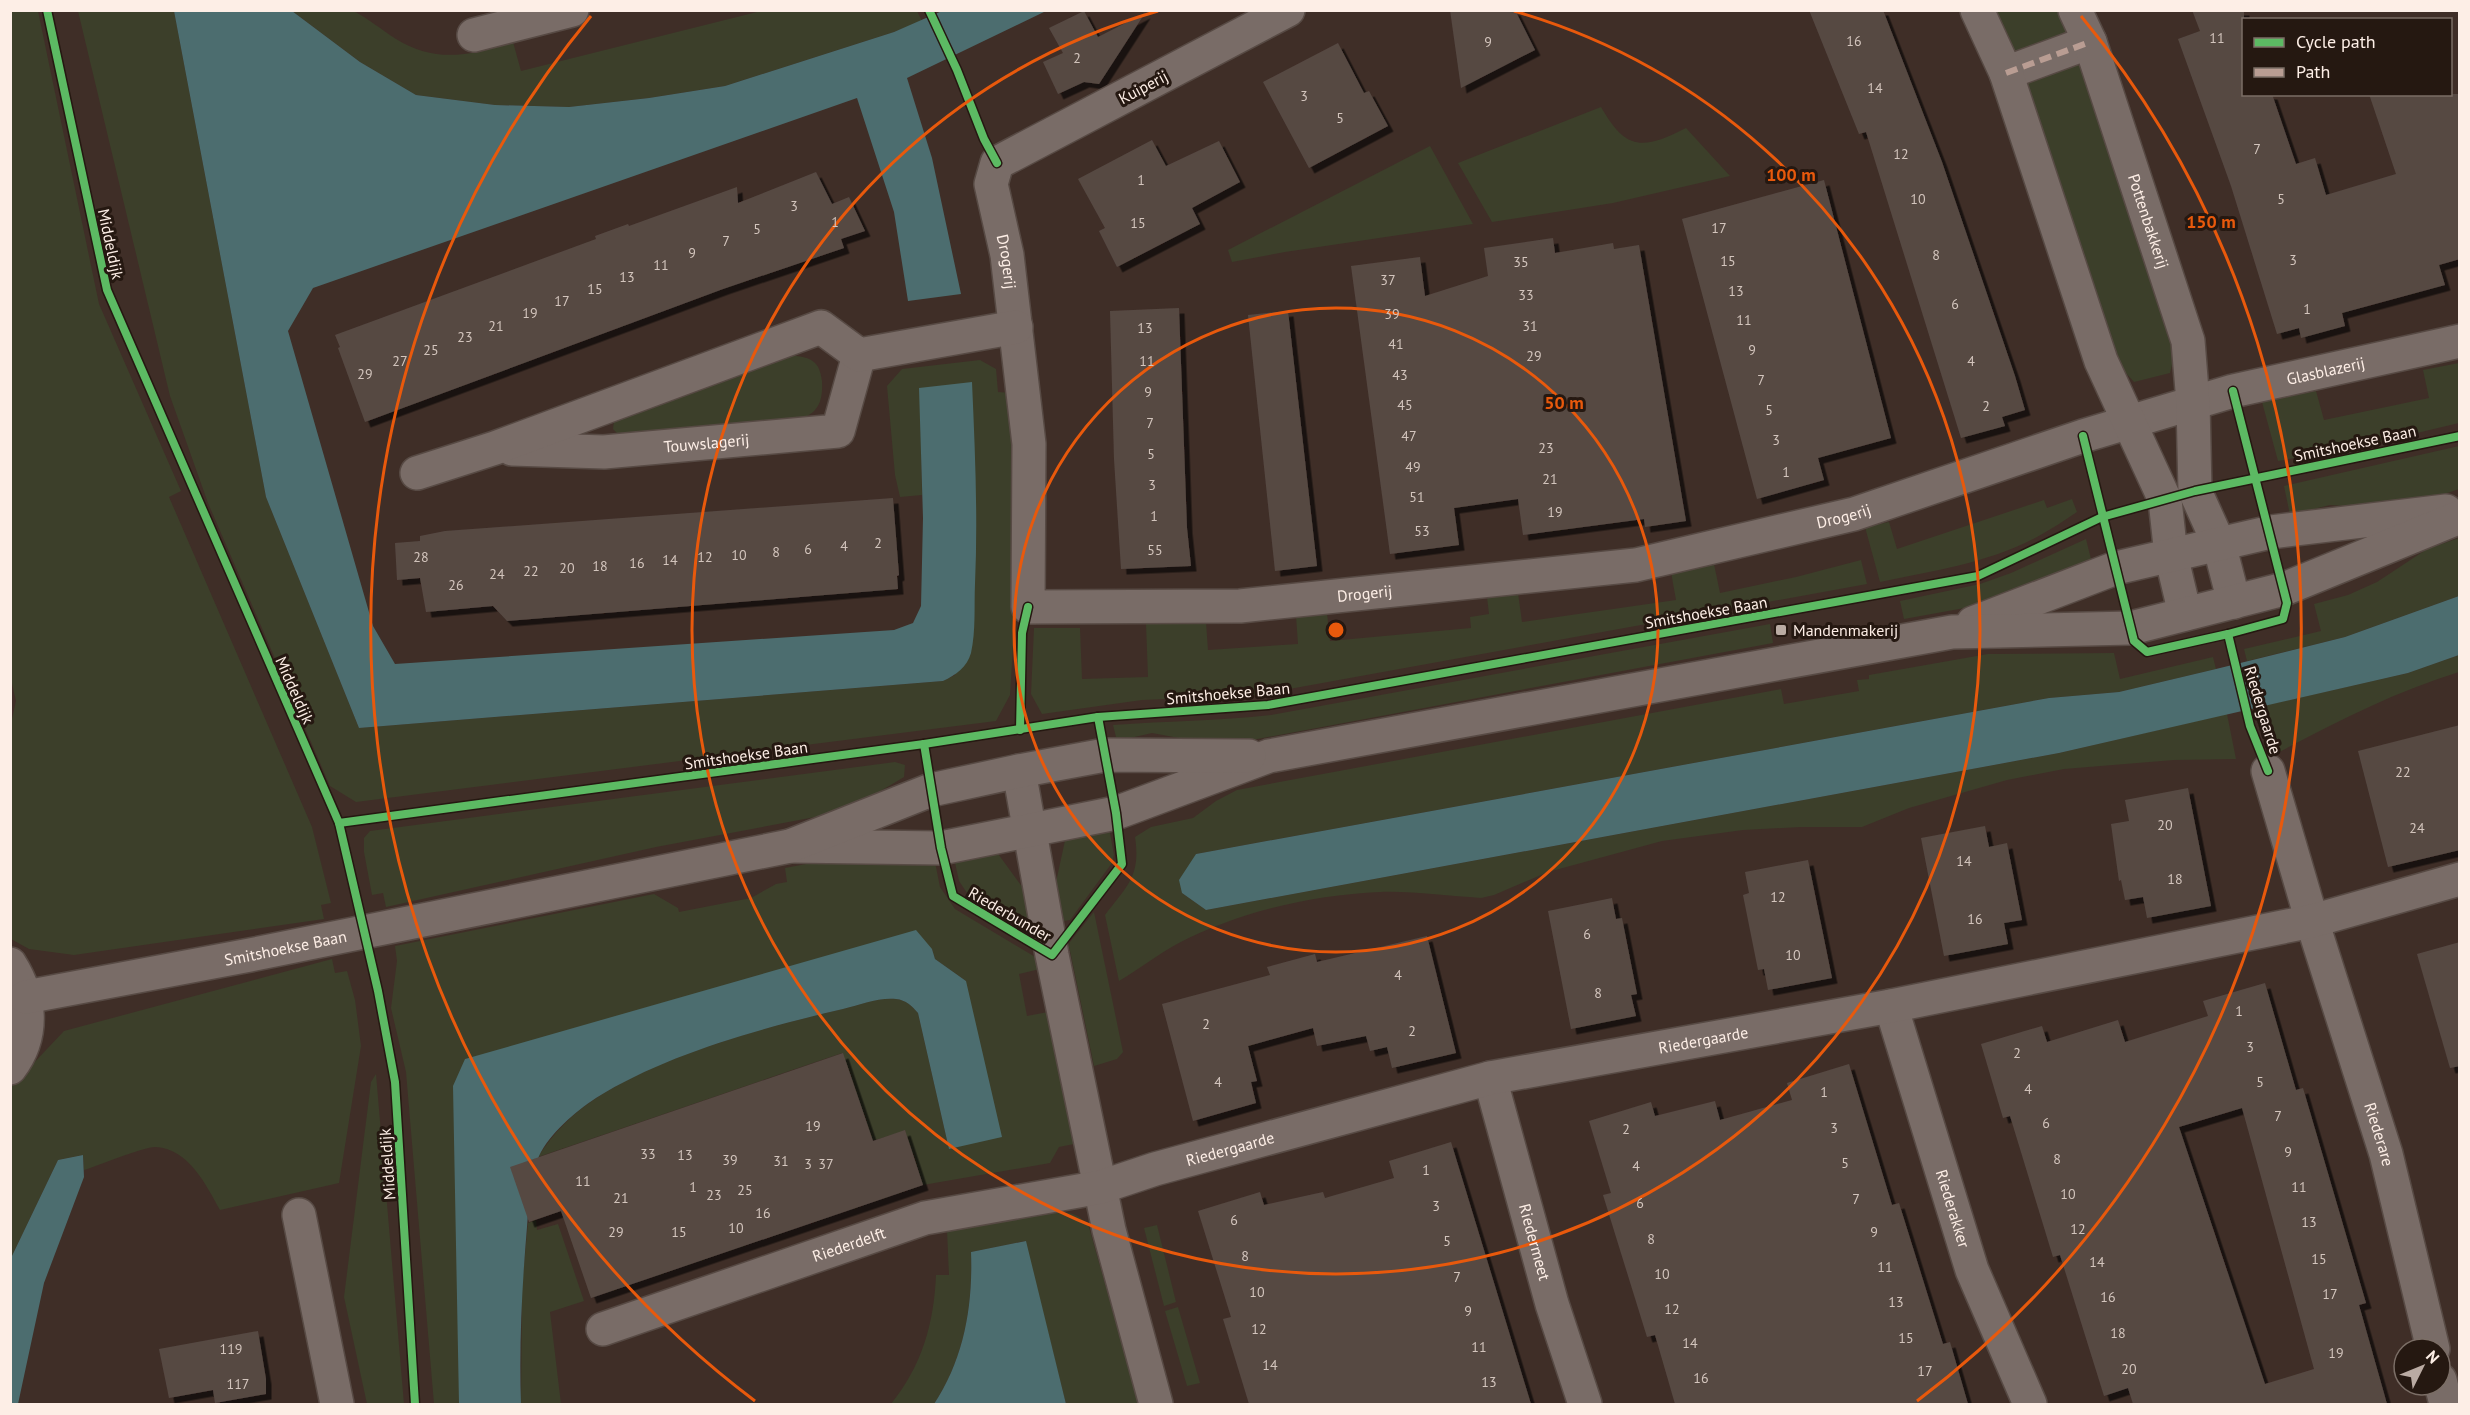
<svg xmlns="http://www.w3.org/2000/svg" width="2470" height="1415" font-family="'PT Sans',sans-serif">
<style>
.green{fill:#3c3f2a}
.water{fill:#4c6d6f}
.building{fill:#564943;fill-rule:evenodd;filter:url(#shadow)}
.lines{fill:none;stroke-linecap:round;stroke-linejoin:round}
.pedestrian-casing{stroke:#574a44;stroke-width:36}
.minor-casing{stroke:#574a44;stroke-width:36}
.tertiary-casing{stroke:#574a44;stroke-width:36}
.pedestrian{stroke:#796c67;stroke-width:33}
.minor{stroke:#796c67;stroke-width:33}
.tertiary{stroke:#796c67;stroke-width:33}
.quiet{stroke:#b99d93;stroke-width:6;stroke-dasharray:12 6;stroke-linecap:butt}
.cycleway-casing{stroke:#251811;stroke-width:11}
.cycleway{stroke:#5cba63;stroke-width:8}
.ring{fill:none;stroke:#e8590c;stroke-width:3}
.poi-dot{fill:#baaba3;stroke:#251811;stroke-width:2}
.labels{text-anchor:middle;stroke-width:6;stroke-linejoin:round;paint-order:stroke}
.number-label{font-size:14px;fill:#d3c5bd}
.street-label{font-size:16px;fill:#fdeee6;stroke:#251811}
.poi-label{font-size:16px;fill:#fdeee6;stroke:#251811;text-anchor:start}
.centre{fill:#e8590c;stroke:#251811;stroke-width:3}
.ring-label{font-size:18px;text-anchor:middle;font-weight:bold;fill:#e8590c;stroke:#251811;stroke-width:6;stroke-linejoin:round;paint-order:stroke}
</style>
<defs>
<filter id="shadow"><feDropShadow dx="5.5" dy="5.5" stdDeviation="0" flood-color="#0009"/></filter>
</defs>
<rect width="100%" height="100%" fill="#3f2e27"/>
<g class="green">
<path d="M10 11H38L99 304 181 491 169 497 312 827 331 903 321 905 324 919 74 955 29 949 11 939 10 728 16 701 10 675Z"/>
<path d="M78 11H174L266 497 359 728 943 681 955 675 920 388 922 495 900 497 895 475 887 386 902 369 980 360 996 369 998 392 1012 393 1017 580 1010 695 996 721 356 802 330 786 208 503 170 396Z"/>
<path d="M292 11C305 11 344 7 353 11 363 15 385 32 396 39 436 64 471 55 513 42L521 71 761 11H917L922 21 894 32 725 86 649 98 569 107 495 105 416 95 360 62Z"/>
<path d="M1990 11H2063L2072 31 2011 55Z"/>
<path d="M2082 59 2177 345 2170 373 2134 382 2116 362 2021 82Z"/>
<path d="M1601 107C1626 151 1643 150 1686 128L1730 176 1613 203 1492 222 1458 163Z"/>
<path d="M1430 146 1473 224 1285 252 1232 262 1228 250Z"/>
<path d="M792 355C801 357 809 357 815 363 820 368 821 375 822 381 823 400 819 413 800 419L618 434 613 429 614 421Z"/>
<path d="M2459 363V423L2375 443 2278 461 2262 402 2316 391 2324 420 2429 398 2423 370Z"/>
<path d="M2459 446V489L2407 507 2384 509 2330 505 2290 515 2284 486Z"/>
<path d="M2072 499 2077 512C2064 521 2051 529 2037 537 1989 563 1933 571 1880 582L1865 527 1889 522 1897 549 2044 500 2047 508Z"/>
<path d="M2459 538V596L2345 637 2247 661 2244 649 2321 631 2314 604 2348 595 2377 582 2427 549Z"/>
<path d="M2086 539 2092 563 1970 607 1904 619 1900 601 1980 584 2011 573Z"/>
<path d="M1861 560 1867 584 1256 695 1142 700 1042 714 1031 694 1034 628H1080L1082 679 1148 677 1146 624 1206 622 1208 650 1298 644 1296 616 1327 613 1330 641 1471 628 1470 617 1489 614 1487 597 1518 593 1522 622 1676 600 1671 572 1714 564 1720 593 1796 577Z"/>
<path d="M1770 624 1773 643 1236 743H1206L1152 733 1117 741 1113 725C1166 721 1218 721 1271 715Z"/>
<path d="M2114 653 2120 679 2213 657 2216 669 2119 692 2049 698 1196 854 1182 893 1206 910 2059 753 2227 714 2236 759 2174 760 2064 769 2007 780 1909 808 1862 827H1801L1743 830 1662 841 1548 872 1494 895 1481 898C1448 896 1413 891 1380 892 1311 895 1238 912 1177 944 1157 955 1139 969 1119 981L1105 915C1127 886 1141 876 1135 837L1151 827 1193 818 1216 801 1237 790 1781 689 1784 704 1859 691 1857 680 1869 679V675L1988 654Z"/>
<path d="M2459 655V672C2394 692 2334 723 2274 755L2258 707 2408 673Z"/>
<path d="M895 762 905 765 904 777 847 811 656 847 386 907 383 893 372 895 364 852V838L370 831Z"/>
<path d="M1109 828 1114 855 1112 863 1070 920 1064 921 1056 882 1066 836Z"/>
<path d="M996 851 1023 888 1031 928 1029 930 967 893 959 881 954 858Z"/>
<path d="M838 858 935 862 940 887 955 909 1037 958 1040 969 1019 974 1027 1016 1048 1012 1074 1144 1059 1147 1050 1163 923 1185 905 1131 872 1141 842 1053 538 1157C553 1133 572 1114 595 1099 662 1055 765 1027 843 1009 859 1005 879 997 896 999 906 1000 912 1006 918 1013L949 1149 966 981 935 959 932 949 465 1059 459 1404H434L406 1072 391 1008 397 961 395 946 654 894 678 908 679 912 751 898 776 884 787 882 785 868Z"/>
<path d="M1094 912 1123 1052 1117 1059 1094 1066 1069 946 1070 942Z"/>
<path d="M332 959 335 973 347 971 355 1000 361 1046 339 1183 220 1210C206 1185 189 1149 156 1147 146 1146 97 1166 84 1170L83 1155 58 1160 11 1258V1087L64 1031Z"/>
<path d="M376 1074 404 1404H367L344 1297 371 1082Z"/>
<path d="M1061 1212C1074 1213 1081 1216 1089 1227L1139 1404H1066L1025 1241 971 1252C973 1306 964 1359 934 1404H891C922 1366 934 1323 936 1275H949L947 1230Z"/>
<path d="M536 1220 537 1230 558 1224 584 1301 550 1312 561 1404H521L522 1286 528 1223Z"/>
<path d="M1157 1225 1176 1302 1164 1306 1144 1228Z"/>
<path d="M1178 1307 1200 1383 1187 1386 1165 1311Z"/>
</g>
<g class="water">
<path d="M174 11H292L360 62 416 95 495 105 569 107 649 98 725 86 894 32 942 11H1046L907 78 932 158 961 294 908 301 894 212 857 98 313 288 288 331 373 626 395 664 894 630 913 623 921 606 923 518 919 388 972 382C975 450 978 517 975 584 974 606 976 631 971 653 967 667 956 675 943 681L359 728 266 497Z"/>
<path d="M2459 596V655L2408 673 2059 753 1206 910 1182 893 1179 880 1196 854 2049 698 2119 692 2216 669 2345 637Z"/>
<path d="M916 930 932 949 935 959 966 981 1002 1137 949 1149 918 1013C912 1006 906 1000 896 999 880 997 859 1005 843 1009 762 1028 666 1054 596 1098 575 1112 550 1133 539 1156 529 1178 529 1204 527 1227 522 1286 519 1345 521 1404H459L453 1086 465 1059Z"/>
<path d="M83 1155 84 1177 44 1283 18 1404H11V1258L58 1160Z"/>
<path d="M1026 1241 1066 1404H934C964 1359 973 1306 971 1252Z"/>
</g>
<g class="building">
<path d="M1450 10H1515L1535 50 1461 88Z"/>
<path d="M1809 10H1883L1942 162 2015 376 2025 410 2002 417 2005 426 1961 438 1866 132 1859 134Z"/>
<path d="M2192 10H2244V94H2272L2296 164 2315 158 2326 195 2396 174 2369 94H2460V259L2439 265 2445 285 2342 313 2345 326 2301 338 2299 328 2277 334 2231 186 2178 39 2200 31Z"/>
<path d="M1084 11 1098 37 1145 13 1099 84 1084 82 1058 94 1043 62 1063 53 1049 28Z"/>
<path d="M1338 43 1364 93 1369 91 1388 126 1309 168 1263 82Z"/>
<path d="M1152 140 1166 166 1219 141 1240 182 1192 208 1200 224 1117 267 1099 231 1105 228 1078 179Z"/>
<path d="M816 172 832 204 849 197 865 231 841 239 844 248 723 289 365 422 338 348 340 347 335 335 596 239 595 236 628 224 629 226 737 187 738 203Z"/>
<path d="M1824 180 1891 438 1818 458 1824 480 1757 499 1682 219Z"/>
<path d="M1553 238 1555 253 1613 243 1614 249 1639 245 1686 521 1645 527 1644 519 1523 535 1518 499 1454 508 1459 545 1390 554 1351 266 1420 257 1425 296 1488 276 1484 248Z"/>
<path d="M1179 308 1187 528 1191 566 1121 569 1114 459 1110 311Z"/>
<path d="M1288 311 1317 566 1275 571 1248 315Z"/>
<path d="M893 498 899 575 897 576 898 589 507 621 493 606 426 612 420 578 397 580 395 543 420 541V536L445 531Z"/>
<path d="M2460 725V850L2388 867 2358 751Z"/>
<path d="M2188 788 2211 906 2147 918 2143 897 2125 900 2121 880 2119 881 2111 824 2129 821 2125 800Z"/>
<path d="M1985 826 1989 847 2007 843 2022 920 2004 923 2008 944 1944 956 1921 838Z"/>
<path d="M1808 860 1832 978 1768 990 1764 969 1758 970 1743 895 1749 893 1745 872Z"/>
<path d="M1612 898 1616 919 1622 918 1637 994 1631 995 1636 1016 1571 1029 1548 911Z"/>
<path d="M1427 936 1456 1053 1392 1068 1387 1047 1370 1051 1366 1036 1317 1046 1313 1028 1248 1046 1257 1081 1251 1082 1256 1103 1193 1121 1162 1004 1270 975 1267 967 1315 954 1317 962Z"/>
<path d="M2460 942V1066L2450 1068 2417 954Z"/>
<path d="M2265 983 2296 1090 2303 1088 2356 1269 2366 1303 2359 1305 2387 1404H2133L2128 1388 2104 1396 2060 1255 2053 1257 2010 1116 2003 1118 1981 1044 2042 1026 2047 1042 2118 1020 2125 1042 2208 1016 2203 1001ZM2242 1108 2314 1369 2265 1384 2179 1127Z"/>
<path d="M843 1053 873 1141 905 1130 923 1185 591 1298 561 1211 529 1222 510 1167Z"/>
<path d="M1849 1064 1892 1205 1899 1203 1943 1344 1950 1342 1968 1404H1675L1655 1335 1647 1337 1603 1195 1611 1193 1589 1121 1651 1102 1655 1116 1715 1101 1720 1120 1792 1100 1787 1083Z"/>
<path d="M1451 1142 1531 1404H1249L1223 1319 1231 1317 1198 1211 1260 1192 1264 1205 1323 1192 1325 1198 1394 1178 1389 1161Z"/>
<path d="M258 1331 266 1379V1394L215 1403 213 1390 169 1398 159 1349Z"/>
</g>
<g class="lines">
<g class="pedestrian-casing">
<path id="pedestrian" d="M2006 73 2090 42"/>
</g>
<g class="minor-casing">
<g id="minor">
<path id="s1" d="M1288 10 997 163 991 184 1007 255 1029 444 1028 607 1240 606 1636 565 1854 514 2083 436 2233 391 2460 341"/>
<path d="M1977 10 2006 73 2101 361 2165 500 2171 555 2185 614"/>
<path id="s2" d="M2075 10 2090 42 2188 341 2193 403 2195 491 2219 544 2234 602"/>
<path d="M474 35 572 10"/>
<path id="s3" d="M512 449 604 452 838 431 859 355"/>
<path d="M417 473 495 448 821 327 859 355 1016 327"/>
<path d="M1019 771 1052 955 1109 1230 1156 1404"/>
<path id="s4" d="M2268 771 2312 921 2386 1154 2433 1349"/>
<path id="s5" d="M1891 1006 1972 1270 2030 1404"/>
<path id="s6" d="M1490 1078 1552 1304 1585 1404"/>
<path d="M299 1215 337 1404"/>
<path id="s7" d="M603 1329 925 1218 1101 1187 1155 1169 1490 1078 1891 1006 2312 921 2460 879"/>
<path d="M2440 1380 2446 1404"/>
</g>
</g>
<g class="tertiary-casing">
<g id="tertiary">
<path d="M1973 623 2116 568 2271 532 2446 511"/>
<path d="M790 846 941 848 1116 813 1269 756 1952 632 2131 628 2284 589 2460 517"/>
<path d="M10 964C31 997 35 1035 10 1068"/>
<path id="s8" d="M26 997 250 955 790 846 931 790 1019 771 1105 755 1249 756"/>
</g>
</g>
<use href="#pedestrian" class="pedestrian"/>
<use href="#minor" class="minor"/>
<use href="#tertiary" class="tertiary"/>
<path class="quiet" d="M2006 73 2090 42"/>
<g class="cycleway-casing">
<g id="cycleway">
<path d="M47 10 107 290 339 823 378 991 395 1082 415 1404"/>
<path d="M929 10 957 70 984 139 997 163"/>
<path d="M2233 391 2287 603 2283 619 2228 634 2250 726 2268 771"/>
<path d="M2083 436 2134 641 2147 652 2228 634"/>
<path d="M1020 730 1022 633 1028 607"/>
<path d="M924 744 941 848 953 896 1052 955 1122 864 1116 813 1098 717"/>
<path d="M339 823 924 744 1098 717 1268 705 1978 576 2102 517 2195 491 2460 436"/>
</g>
</g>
<use href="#cycleway" class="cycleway"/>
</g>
<g class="ring">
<circle cx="1336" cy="630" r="322"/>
<path d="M1514 11A644 644 0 1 1 1158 11"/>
<path d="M755 1401A966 966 0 0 1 591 16M2081 16A966 966 0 0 1 1917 1401"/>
</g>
<rect class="poi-dot" x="1775" y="624" width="12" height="12" rx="3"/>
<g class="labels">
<g class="number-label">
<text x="2217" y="43">11</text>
<text x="1854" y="46">16</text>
<text x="1488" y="47">9</text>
<text x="1077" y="63">2</text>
<text x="1875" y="93">14</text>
<text x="1304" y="101">3</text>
<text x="1340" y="123">5</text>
<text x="2257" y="154">7</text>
<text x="1901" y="159">12</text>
<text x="1141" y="185">1</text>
<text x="1918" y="204">10</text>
<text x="2281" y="204">5</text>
<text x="794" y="211">3</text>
<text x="835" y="227">1</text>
<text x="1138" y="228">15</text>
<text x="1719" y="233">17</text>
<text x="757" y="234">5</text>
<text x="726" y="246">7</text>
<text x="692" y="258">9</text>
<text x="1936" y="260">8</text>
<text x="2293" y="265">3</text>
<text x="1728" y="266">15</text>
<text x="1521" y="267">35</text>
<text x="661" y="270">11</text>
<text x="627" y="282">13</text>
<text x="1388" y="285">37</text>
<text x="595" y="294">15</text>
<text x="1736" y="296">13</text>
<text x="1526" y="300">33</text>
<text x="562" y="306">17</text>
<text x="1955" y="309">6</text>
<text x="2307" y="314">1</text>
<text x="530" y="318">19</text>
<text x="1392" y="319">39</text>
<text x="1744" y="325">11</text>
<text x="496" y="331">21</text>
<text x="1530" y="331">31</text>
<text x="1145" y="333">13</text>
<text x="465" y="342">23</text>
<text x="1396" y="349">41</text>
<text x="431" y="355">25</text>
<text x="1752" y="355">9</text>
<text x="1534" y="361">29</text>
<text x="400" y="366">27</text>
<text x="1147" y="366">11</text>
<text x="1971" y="366">4</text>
<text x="365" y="379">29</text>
<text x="1400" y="380">43</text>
<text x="1761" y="385">7</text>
<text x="1148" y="397">9</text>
<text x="1405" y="410">45</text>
<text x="1986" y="411">2</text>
<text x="1769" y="415">5</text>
<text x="1150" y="428">7</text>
<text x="1409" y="441">47</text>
<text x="1776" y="445">3</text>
<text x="1546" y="453">23</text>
<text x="1151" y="459">5</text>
<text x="1413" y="472">49</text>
<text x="1786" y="477">1</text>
<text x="1550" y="484">21</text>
<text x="1152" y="490">3</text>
<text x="1417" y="502">51</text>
<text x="1555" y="517">19</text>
<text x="1154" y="521">1</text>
<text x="1422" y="536">53</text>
<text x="878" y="548">2</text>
<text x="844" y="551">4</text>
<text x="808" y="554">6</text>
<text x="1155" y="555">55</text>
<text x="776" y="557">8</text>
<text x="739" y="560">10</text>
<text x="421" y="562">28</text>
<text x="705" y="562">12</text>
<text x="670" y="565">14</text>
<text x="637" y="568">16</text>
<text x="600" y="571">18</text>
<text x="567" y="573">20</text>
<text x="531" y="576">22</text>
<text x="497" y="579">24</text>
<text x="456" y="590">26</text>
<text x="2403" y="777">22</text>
<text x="2165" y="830">20</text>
<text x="2417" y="833">24</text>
<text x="1964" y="866">14</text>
<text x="2175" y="884">18</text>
<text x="1778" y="902">12</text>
<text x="1975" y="924">16</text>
<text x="1587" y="939">6</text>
<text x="1793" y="960">10</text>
<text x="1398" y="980">4</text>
<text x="1598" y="998">8</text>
<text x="2239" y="1016">1</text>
<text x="1206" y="1029">2</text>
<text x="1412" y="1036">2</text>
<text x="2250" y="1052">3</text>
<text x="2017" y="1058">2</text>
<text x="1218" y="1087">4</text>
<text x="2260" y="1087">5</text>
<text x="2028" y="1094">4</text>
<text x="1824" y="1097">1</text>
<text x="2278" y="1121">7</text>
<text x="2046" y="1128">6</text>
<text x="813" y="1131">19</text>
<text x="1834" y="1133">3</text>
<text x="1626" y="1134">2</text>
<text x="2288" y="1157">9</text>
<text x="648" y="1159">33</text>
<text x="685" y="1160">13</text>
<text x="2057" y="1164">8</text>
<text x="730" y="1165">39</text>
<text x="781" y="1166">31</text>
<text x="1845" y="1168">5</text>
<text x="808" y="1169">3</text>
<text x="826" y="1169">37</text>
<text x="1636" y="1171">4</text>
<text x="1426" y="1175">1</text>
<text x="583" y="1186">11</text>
<text x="693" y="1192">1</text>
<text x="2299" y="1192">11</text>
<text x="745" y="1195">25</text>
<text x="2068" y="1199">10</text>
<text x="714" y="1200">23</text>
<text x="621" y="1203">21</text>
<text x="1856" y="1204">7</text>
<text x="1640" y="1208">6</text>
<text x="1436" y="1211">3</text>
<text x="763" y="1218">16</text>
<text x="1234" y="1225">6</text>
<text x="2309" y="1227">13</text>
<text x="736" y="1233">10</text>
<text x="2078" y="1234">12</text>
<text x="616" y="1237">29</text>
<text x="679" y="1237">15</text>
<text x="1874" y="1237">9</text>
<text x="1651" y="1244">8</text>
<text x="1447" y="1246">5</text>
<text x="1245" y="1261">8</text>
<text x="2319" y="1264">15</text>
<text x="2097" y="1267">14</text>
<text x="1885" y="1272">11</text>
<text x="1662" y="1279">10</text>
<text x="1457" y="1282">7</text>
<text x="1257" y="1297">10</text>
<text x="2330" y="1299">17</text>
<text x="2108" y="1302">16</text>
<text x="1896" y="1307">13</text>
<text x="1672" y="1314">12</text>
<text x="1468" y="1316">9</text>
<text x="1259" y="1334">12</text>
<text x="2118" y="1338">18</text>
<text x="1906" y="1343">15</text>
<text x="1690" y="1348">14</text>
<text x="1479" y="1352">11</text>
<text x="231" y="1354">119</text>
<text x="2336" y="1358">19</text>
<text x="1270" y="1370">14</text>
<text x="2129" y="1374">20</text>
<text x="1925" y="1376">17</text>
<text x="1701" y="1383">16</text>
<text x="1489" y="1387">13</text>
<text x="238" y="1389">117</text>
</g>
<g class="street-label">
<text transform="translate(1143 87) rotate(-28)" y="6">Kuiperij</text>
<text dy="6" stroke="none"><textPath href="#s2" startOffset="224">Pottenbakkerij</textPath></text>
<text transform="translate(111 244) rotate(78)" y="6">Middeldijk</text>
<text dy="6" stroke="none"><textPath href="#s1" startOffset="430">Drogerij</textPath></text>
<text dy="6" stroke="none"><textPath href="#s1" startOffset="2104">Glasblazerij</textPath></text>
<text dy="6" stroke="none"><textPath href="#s3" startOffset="195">Touwslagerij</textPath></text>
<text transform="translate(2355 443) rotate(-12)" y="6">Smitshoekse Baan</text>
<text dy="6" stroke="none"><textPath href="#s1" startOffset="1600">Drogerij</textPath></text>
<text dy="6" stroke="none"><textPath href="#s1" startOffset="1114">Drogerij</textPath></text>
<text transform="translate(1706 612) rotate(-10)" y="6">Smitshoekse Baan</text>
<text transform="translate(295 690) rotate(66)" y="6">Middeldijk</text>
<text transform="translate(1228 693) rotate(-5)" y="6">Smitshoekse Baan</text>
<text transform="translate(2263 710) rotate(73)" y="6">Riedergaarde</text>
<text transform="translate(746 755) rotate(-8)" y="6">Smitshoekse Baan</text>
<text transform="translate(1010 914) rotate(30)" y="6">Riederbunder</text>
<text dy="6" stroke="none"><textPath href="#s8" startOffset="264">Smitshoekse Baan</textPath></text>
<text dy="6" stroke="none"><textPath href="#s7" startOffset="1140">Riedergaarde</textPath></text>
<text dy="6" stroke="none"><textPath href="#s4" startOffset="380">Riederare</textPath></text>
<text dy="6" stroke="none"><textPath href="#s7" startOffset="654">Riedergaarde</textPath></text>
<text transform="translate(387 1164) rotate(-94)" y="6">Middeldijk</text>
<text dy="6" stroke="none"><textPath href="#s5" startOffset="212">Riederakker</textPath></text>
<text dy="6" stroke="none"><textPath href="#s6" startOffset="170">Riedermeet</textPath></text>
<text dy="6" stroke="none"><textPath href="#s7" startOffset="260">Riederdelft</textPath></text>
</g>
<g class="poi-label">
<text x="1793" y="636">Mandenmakerij</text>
</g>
</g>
<circle cx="1336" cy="630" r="9" class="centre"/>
<g class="ring-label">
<text x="1791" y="181">100 m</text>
<text x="2211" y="228">150 m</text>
<text x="1564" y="409">50 m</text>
</g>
<rect width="2470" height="1415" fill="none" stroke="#fdeee6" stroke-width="24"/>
<rect x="2242" y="18" width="210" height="78" fill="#251811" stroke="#7b6e66" stroke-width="1.5"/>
<rect x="2254" y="38" width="30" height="9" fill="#5cba63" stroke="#7b6e66" stroke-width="1.5"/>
<text x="2296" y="48" font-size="18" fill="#fdeee6">Cycle path</text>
<rect x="2254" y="68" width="30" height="9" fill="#b99d93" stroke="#7b6e66" stroke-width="1.5"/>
<text x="2296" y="78" font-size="18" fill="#fdeee6">Path</text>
<g transform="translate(2422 1367) rotate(47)"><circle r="28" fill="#251811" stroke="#7b6e66" stroke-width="1.5"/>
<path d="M0-4.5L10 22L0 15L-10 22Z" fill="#baaba3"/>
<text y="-9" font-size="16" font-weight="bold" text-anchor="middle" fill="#fdeee6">N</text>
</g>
</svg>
